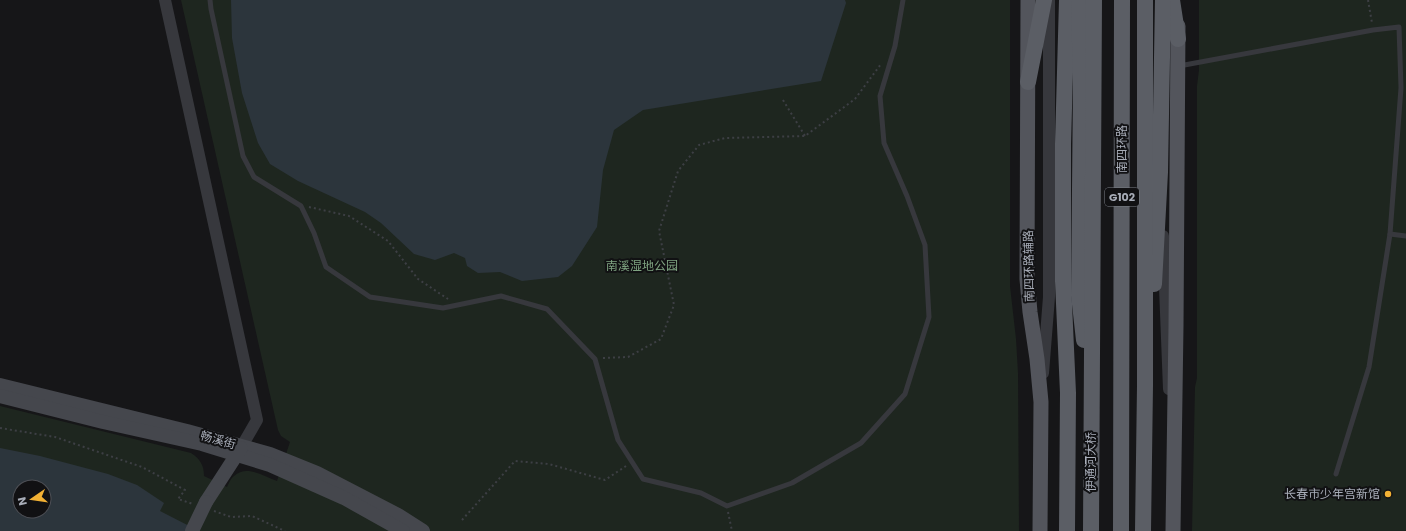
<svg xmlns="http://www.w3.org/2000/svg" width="1406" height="531" font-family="Poppins,'Noto Sans SC',sans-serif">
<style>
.green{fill:#1e261f;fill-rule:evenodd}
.water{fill:#2c353c;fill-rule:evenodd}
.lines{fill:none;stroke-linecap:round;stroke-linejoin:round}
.path{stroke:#3d3f44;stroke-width:2;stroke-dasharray:2 3;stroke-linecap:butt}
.service{stroke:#37383d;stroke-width:5}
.tertiary{stroke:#37383d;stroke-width:12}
.secondary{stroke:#45474d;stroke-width:14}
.primary{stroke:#53555c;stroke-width:15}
.trunk{stroke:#5b5e65;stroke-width:16}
.secondary-bridge{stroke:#45474d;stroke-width:14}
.poi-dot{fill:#f2b134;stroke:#111113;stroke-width:1.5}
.labels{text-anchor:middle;stroke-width:4;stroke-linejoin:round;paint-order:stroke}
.shield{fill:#111113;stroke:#7b7e86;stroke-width:1}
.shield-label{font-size:11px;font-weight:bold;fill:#a8adb8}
.street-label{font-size:12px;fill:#a8adb8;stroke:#111113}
.park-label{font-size:12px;fill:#7fa381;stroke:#111113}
.poi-label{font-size:12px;fill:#a8adb8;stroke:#111113;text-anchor:end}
</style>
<rect width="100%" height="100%" fill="#161618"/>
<g class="green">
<path d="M181 0H1010V286L1016 339 1018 373 1019 531H0V406L191 453C200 459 204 465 204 476L227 487C229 483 231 478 234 476 247 464 265 477 277 481L290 442 281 436 278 430ZM20 487H44V511H20Z"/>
<path d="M1199 0H1406V531H1192L1195 387 1197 378V86L1199 70Z"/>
</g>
<g class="water">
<path d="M231 0H845L846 3 821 81 643 110 614 130 603 170 597 227 572 266 558 277 522 281 500 272 478 273 467 266 465 258 454 253 435 260 414 254 381 223 365 212 298 181 270 164 258 143 242 93 232 38Z"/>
<path d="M0 448 40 456 108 474 137 485 164 503 160 511 199 531H0ZM20 487H44V511H20Z"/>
</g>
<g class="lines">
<g class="path">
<path d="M1368 0 1372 23"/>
<path d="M783 100 805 136"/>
<path d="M309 207 349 216 388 241 418 279 448 299"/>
<path d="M603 358 628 357 661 339 674 305 659 231 678 171 699 145 725 138 805 136 855 99 881 64"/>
<path d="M0 428 55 437 142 467 185 490 178 499 193 504"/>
<path d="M214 511 231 517 252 516 285 531"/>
<path d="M728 512 732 531"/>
<path d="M462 520 515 461 549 464 605 480 626 466"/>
</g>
<g class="service">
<path d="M210 0 211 9 243 156 254 177 301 206 314 233 326 267 370 297 443 308 501 296 547 309 595 359 618 440 643 479 701 493 727 506 792 483 861 443 905 394 929 317 925 245 907 196 884 143 880 96 895 46 903 0"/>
<path d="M1179 66 1373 30 1399 27 1401 88 1390 234 1369 367 1336 474"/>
<path d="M1390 234 1406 236"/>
</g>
<g class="tertiary">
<path d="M165 0 257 420 242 446"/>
<path d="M1163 236 1169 389"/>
<path d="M1043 373 1049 297V0"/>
</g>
<g class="secondary">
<path d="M0 385 187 431 270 454 317 473 398 515 423 531"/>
<path d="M0 396 103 422 202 444 270 465 344 498 403 531"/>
<path d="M206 502 241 448"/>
</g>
<g class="primary">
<path d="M1028 0 1027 279 1030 312 1037 359 1041 402 1040 531"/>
<path d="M1173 531 1176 326 1178 26"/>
</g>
<g class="trunk">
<path d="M1067 0 1063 144V281L1068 393 1067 531"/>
<path d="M1079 0 1081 84 1079 295 1084 340"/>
<path d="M1172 0 1178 39"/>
<path d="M1028 82 1044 0"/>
<path d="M1154 284 1160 172 1163 0"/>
<path d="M1091 531 1094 0"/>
<path d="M1121 531 1122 0"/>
<path d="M1143 531 1145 386V0"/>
</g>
<path class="secondary-bridge" d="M192 531 206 502"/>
</g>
<circle class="poi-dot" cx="1388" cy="494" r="4"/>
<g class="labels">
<rect class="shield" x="1105" y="188" width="34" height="18" rx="3"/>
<g class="shield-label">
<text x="1122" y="201">G102</text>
</g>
<g class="street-label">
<text transform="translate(1122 149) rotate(-90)" y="4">南四环路</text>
<text transform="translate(1029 266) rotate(-91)" y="4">南四环路辅路</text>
<text transform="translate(218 440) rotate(16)" y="4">畅溪街</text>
<text transform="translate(1091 462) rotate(-90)" y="4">伊通河大桥</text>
</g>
<g class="park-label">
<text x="642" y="270">南溪湿地公园</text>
</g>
<g class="poi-label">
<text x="1380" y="498">长春市少年宫新馆</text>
</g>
</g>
<g transform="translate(32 499) rotate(257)"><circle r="19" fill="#111113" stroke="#4d4f55"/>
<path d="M0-3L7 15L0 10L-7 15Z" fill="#f2b134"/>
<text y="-6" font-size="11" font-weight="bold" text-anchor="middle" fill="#a8adb8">N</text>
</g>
</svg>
